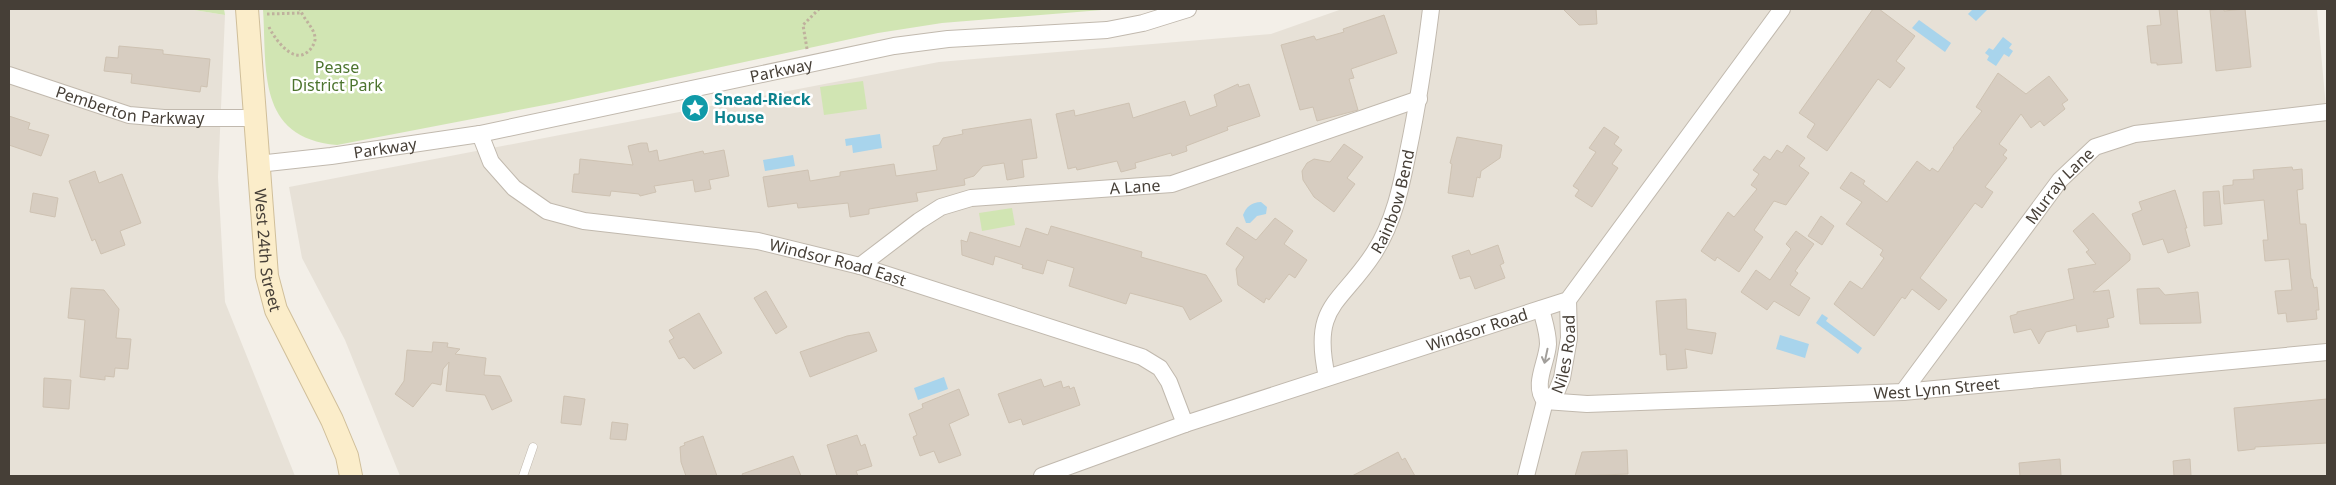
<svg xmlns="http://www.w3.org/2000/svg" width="2336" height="485" font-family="'Noto Sans',sans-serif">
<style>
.residential{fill:#e7e1d7}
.green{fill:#d1e5b3}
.water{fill:#a8d4ec}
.building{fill:#d7cdc1;stroke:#cec2b2}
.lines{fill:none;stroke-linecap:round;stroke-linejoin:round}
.lane-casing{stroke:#c1b9ae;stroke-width:9}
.street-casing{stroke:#c1b9ae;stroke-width:18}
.secondary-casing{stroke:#d0bf9a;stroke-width:24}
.path{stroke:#bfb19d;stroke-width:3;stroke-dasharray:2.5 2.5;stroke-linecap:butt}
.lane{stroke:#fff;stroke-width:8}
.street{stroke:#fff;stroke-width:16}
.secondary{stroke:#fbedca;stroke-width:22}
.oneway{stroke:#a29f9b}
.labels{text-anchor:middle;stroke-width:5;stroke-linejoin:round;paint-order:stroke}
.park-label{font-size:16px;fill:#4c742e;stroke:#fff}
.street-label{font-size:16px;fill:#463f37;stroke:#fff}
.culture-label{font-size:16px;font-weight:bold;fill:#0d838f;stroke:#fff;text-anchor:start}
</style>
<rect width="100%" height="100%" fill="#f3efe8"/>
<g class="residential">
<path d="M9 9H188L225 15 218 177 225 302 295 476H9Z"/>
<path d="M1342 9H2317L2327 118V476H400L345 340 302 258 289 187 939 62 1271 34Z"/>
</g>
<g class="green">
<path d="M188 9H224L225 15Z"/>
<path d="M263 9H1114L942 23 878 33 555 103 337 145C256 138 267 69 263 9Z"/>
<path d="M863 81 867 109 824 115 820 87Z"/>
<path d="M1012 208 1015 225 982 231 979 213Z"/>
</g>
<g class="water">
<path d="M1973 9H1988L1976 21 1968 14Z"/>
<path d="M1919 20 1951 43 1945 52 1912 28Z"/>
<path d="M2003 37 2012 44 2009 48 2013 51 2009 57 2004 54 1996 66 1987 60 1989 56 1985 53 1989 48 1993 50Z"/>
<path d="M880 134 882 148 853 153 852 145 846 146 845 139Z"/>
<path d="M793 155 795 166 765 171 763 160Z"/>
<path d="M1261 202 1267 207 1266 214 1257 216 1250 223H1246L1243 215C1246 207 1252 202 1261 202Z"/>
<path d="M1822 314 1828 318 1826 321 1862 348 1858 354 1816 323Z"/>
<path d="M1780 335 1809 344 1805 358 1776 349Z"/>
<path d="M944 377 948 389 918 400 914 388Z"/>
</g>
<g class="building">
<path d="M1563 9H1596L1597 24 1579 25Z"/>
<path d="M1873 9H1879L1915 36 1896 61 1905 68 1890 88 1878 79 1827 151 1807 137 1815 124 1799 113Z"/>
<path d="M2159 9H2177L2182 63 2157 65V63H2151L2147 26 2161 25Z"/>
<path d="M2224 9V11L2245 9 2251 67 2216 71 2210 10Z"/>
<path d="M1384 15 1397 53 1351 69 1354 78 1349 79 1358 110 1317 121 1313 107 1300 110 1281 45 1314 36 1316 40 1344 32 1343 29Z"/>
<path d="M119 46 163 50V54L210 59 207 87 201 86 200 92 131 83 132 74 104 71 106 57 118 58Z"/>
<path d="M1998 73 2026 94 2049 76 2068 100 2062 104 2065 109 2044 126 2040 121 2031 128 2021 114 1999 144 2007 150 2003 155 2007 158 1985 187 1993 192 1982 208 1975 203 1920 278 1947 300 1939 310 1912 289 1905 299 1902 297 1874 336 1834 304 1850 281 1862 289 1884 258 1880 255 1883 250 1846 224 1862 202 1840 188 1851 172 1865 181 1863 184 1887 202 1917 161 1930 171 1932 168 1938 172 1954 149 1953 148 1982 111 1976 107Z"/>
<path d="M1238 84 1239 87 1249 84 1260 116 1227 127 1228 130 1186 146 1187 151 1172 156 1171 153 1135 163 1136 168 1121 172 1117 161 1077 170 1076 167 1068 169 1056 114 1074 110 1075 116 1129 103 1133 118 1185 101 1190 116 1217 106 1214 95Z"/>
<path d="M9 116 30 123 28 129 49 135 41 156 9 145Z"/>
<path d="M1031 119 1037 158 1022 160 1024 177 1007 180 1004 163 983 166 974 176 964 179 965 185 916 193 918 201 869 209V214L850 217 848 203 798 208 797 203 768 207 763 177 808 170 810 181 840 176V172L894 164 896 176 937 170 933 146 939 145 943 138 963 134 962 130Z"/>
<path d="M1604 127 1619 137 1614 144 1622 150 1612 164 1618 168 1592 207 1575 196 1579 190 1573 186 1596 152 1589 148Z"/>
<path d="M1457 137 1502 145 1500 158 1481 171 1480 178 1477 177 1473 197 1448 193 1452 164 1450 163Z"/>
<path d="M641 143H647L649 152 657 150 659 161 703 151 704 154 724 150 729 176 709 180 711 189 695 192 693 180 654 186 656 192 640 196 639 194 611 191 610 196 572 192 574 174H579L580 159 633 165 628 146Z"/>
<path d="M1344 144 1363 157 1347 178 1355 184 1334 212 1314 197 1303 180 1302 171 1307 163 1314 159 1330 162Z"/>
<path d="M1787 145 1805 158 1799 166 1809 173 1786 205 1774 201 1754 230 1763 237 1739 272 1717 257 1715 261 1701 251 1728 212 1734 217 1757 189 1751 185 1759 174 1753 170 1764 156 1770 160 1777 150 1782 153Z"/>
<path d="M2292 167 2293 170 2302 169 2303 189 2297 190 2300 224H2306L2311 279H2312L2314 288 2317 287 2319 310H2316L2317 319 2287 322 2286 313 2278 314 2275 291 2292 290 2289 259 2265 261 2263 240H2268L2264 200 2224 204 2223 186 2233 185V180L2254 179 2253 170Z"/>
<path d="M95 171 99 183 122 174 141 223 120 231 125 245 101 254 95 239 92 241 69 181Z"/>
<path d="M2175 190 2187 228H2185L2190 246 2168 253 2163 239 2143 245 2132 214 2142 210 2139 202Z"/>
<path d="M2219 191 2222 224 2204 226 2203 192Z"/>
<path d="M33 193 58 198 55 217 30 212Z"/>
<path d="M2093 213 2130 254V260L2093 292 2109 290 2114 317 2107 319 2109 327 2077 332 2076 325 2046 332 2039 344 2031 329 2014 333 2010 316 2017 314V312L2074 299 2068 269 2096 264 2086 252 2089 250 2073 231Z"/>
<path d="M1821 216 1834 226 1822 245 1808 236Z"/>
<path d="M1275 218 1293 231 1284 244 1307 260 1295 278 1289 274 1269 300 1266 298 1264 303 1238 285 1236 269 1244 257 1226 244 1237 227 1256 240Z"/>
<path d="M1051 226 1142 252 1141 257 1206 275 1222 301 1190 320 1183 307 1130 293 1126 304 1069 286 1074 268 1047 260 1043 274 1022 268 1023 265 995 256 993 265 962 255 961 240 967 242 970 232 1020 247 1026 228 1048 235Z"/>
<path d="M1796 231 1814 244 1795 271 1798 273 1790 285 1810 298 1799 316 1774 301 1767 310 1741 292 1756 270 1770 280 1791 249 1786 244Z"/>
<path d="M1498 245 1504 263 1500 265 1505 278 1475 289 1470 276 1460 279 1452 256 1469 250 1471 255Z"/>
<path d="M71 288 104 290 119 309 116 338 131 339 128 369 115 368 114 377 105 376V380L80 377 85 320 68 318Z"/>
<path d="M2159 288 2165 295 2198 292 2201 323 2140 324 2137 289Z"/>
<path d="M766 291 787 327 776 334 754 298Z"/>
<path d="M1686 299 1687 329 1716 333 1712 354 1685 349 1687 368 1667 370 1666 354 1660 355 1656 301Z"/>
<path d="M699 313 722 353 694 369 684 357 679 359 669 341 674 338 669 330Z"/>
<path d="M869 332 877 351 810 377 800 352 847 336Z"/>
<path d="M433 342 448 343 447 347 460 349 455 354 486 358 484 375 500 376 512 401 492 410 485 395 446 391 449 362 443 369 441 385 432 383 413 407 395 394 404 381 407 350 432 352Z"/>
<path d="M44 378 71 380 69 409 43 407Z"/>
<path d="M1041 379 1044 387 1061 381 1063 388 1069 386 1070 389 1074 387 1080 405 1023 425 1021 419 1009 423 998 394Z"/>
<path d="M959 389 969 415 949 424 961 455 939 463 934 451 920 456 913 437 917 435 909 414 923 408 922 404Z"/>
<path d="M564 396 585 399 581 425 561 423Z"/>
<path d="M2327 399V443L2255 447V449L2238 451 2234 408Z"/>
<path d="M612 422 628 424 626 440 610 439Z"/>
<path d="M857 435 861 446 865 444 872 466 856 471 858 476H837L827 445Z"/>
<path d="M703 436 717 476H686L681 462 680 447 685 445 684 443Z"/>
<path d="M1627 450 1628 474 1575 476 1582 452Z"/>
<path d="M1398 452 1402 460 1405 458 1415 476H1352Z"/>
<path d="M793 456 801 476H743L742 474Z"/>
<path d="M2060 459 2061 476H2020L2019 463Z"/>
<path d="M2190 459 2191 476H2174L2173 461Z"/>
</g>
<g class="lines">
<g class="lane-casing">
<path id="lane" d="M523 476 533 447"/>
</g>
<g class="street-casing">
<g id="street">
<path id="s1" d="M9 75 129 115 164 118H254"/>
<path id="s2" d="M480 134 491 162 514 188 547 211 584 221 758 241 860 266 1142 357 1160 368 1169 382 1185 424"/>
<path id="s3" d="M258 164 331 156 480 134 894 46 948 39 1107 30 1143 23 1188 9"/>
<path id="s4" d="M860 266 919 221 941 207 971 198 1172 184 1419 99"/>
<path d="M1541 309C1544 321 1548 332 1548 344 1547 363 1532 385 1545 401"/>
<path id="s5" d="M1327 377C1311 305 1340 305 1374 253 1394 222 1401 187 1408 152 1418 104 1425 57 1431 9"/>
<path id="s6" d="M1903 392 2060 180 2095 147 2135 134 2327 112"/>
<path id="s7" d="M1545 401 1587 404 1903 392 2327 352"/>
<path id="s8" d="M1042 476 1185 424 1568 300 1782 9"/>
<path id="s9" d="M1526 476 1545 401 1556 393 1562 378 1569 338 1568 300"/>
</g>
</g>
<g class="secondary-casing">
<g id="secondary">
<path id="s10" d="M247 9 267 276 276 310 332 420 347 456 351 476"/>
</g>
</g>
<g class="path">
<path d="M267 14 301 13"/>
<path d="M269 27C274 38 292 63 306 53 310 51 314 45 315 40 316 29 303 19 300 9"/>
<path d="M807 49 803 25 819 9"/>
</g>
<use href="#lane" class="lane"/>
<use href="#street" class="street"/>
<use href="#secondary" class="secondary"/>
</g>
<defs><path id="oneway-shaft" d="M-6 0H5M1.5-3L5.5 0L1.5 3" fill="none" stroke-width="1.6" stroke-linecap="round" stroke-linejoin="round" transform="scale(1.25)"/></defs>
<use class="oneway" href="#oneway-shaft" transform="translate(1546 356) rotate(102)"/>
<defs>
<g id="sight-disc" transform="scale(1.4375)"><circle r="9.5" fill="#0f9aa8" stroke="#fff"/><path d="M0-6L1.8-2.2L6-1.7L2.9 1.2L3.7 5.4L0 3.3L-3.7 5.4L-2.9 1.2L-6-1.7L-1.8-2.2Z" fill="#fff"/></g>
</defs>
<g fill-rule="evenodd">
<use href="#sight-disc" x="695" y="108"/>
</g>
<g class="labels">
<g class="park-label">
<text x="337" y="73">Pease<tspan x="337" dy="18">District Park</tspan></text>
</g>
<g class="street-label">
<text dy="6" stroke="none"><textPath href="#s3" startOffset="532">Parkway</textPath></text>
<text dy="6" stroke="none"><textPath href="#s1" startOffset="126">Pemberton Parkway</textPath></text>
<text dy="6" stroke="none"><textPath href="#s3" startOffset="128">Parkway</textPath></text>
<text dy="6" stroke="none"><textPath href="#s4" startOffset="296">A Lane</textPath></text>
<text dy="6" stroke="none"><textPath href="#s6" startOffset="259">Murray Lane</textPath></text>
<text dy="6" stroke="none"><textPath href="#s5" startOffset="196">Rainbow Bend</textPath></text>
<text dy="6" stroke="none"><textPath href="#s10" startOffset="242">West 24th Street</textPath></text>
<text dy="6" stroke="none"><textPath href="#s2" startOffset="401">Windsor Road East</textPath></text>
<text dy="6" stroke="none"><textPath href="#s8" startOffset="459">Windsor Road</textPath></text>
<text dy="6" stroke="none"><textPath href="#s9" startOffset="131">Niles Road</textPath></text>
<text dy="6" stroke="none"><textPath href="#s7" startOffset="392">West Lynn Street</textPath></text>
</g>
<g class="culture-label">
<text x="714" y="105">Snead-Rieck<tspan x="714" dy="18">House</tspan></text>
</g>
</g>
<rect width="2336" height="485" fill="none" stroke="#463f37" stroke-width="20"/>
</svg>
